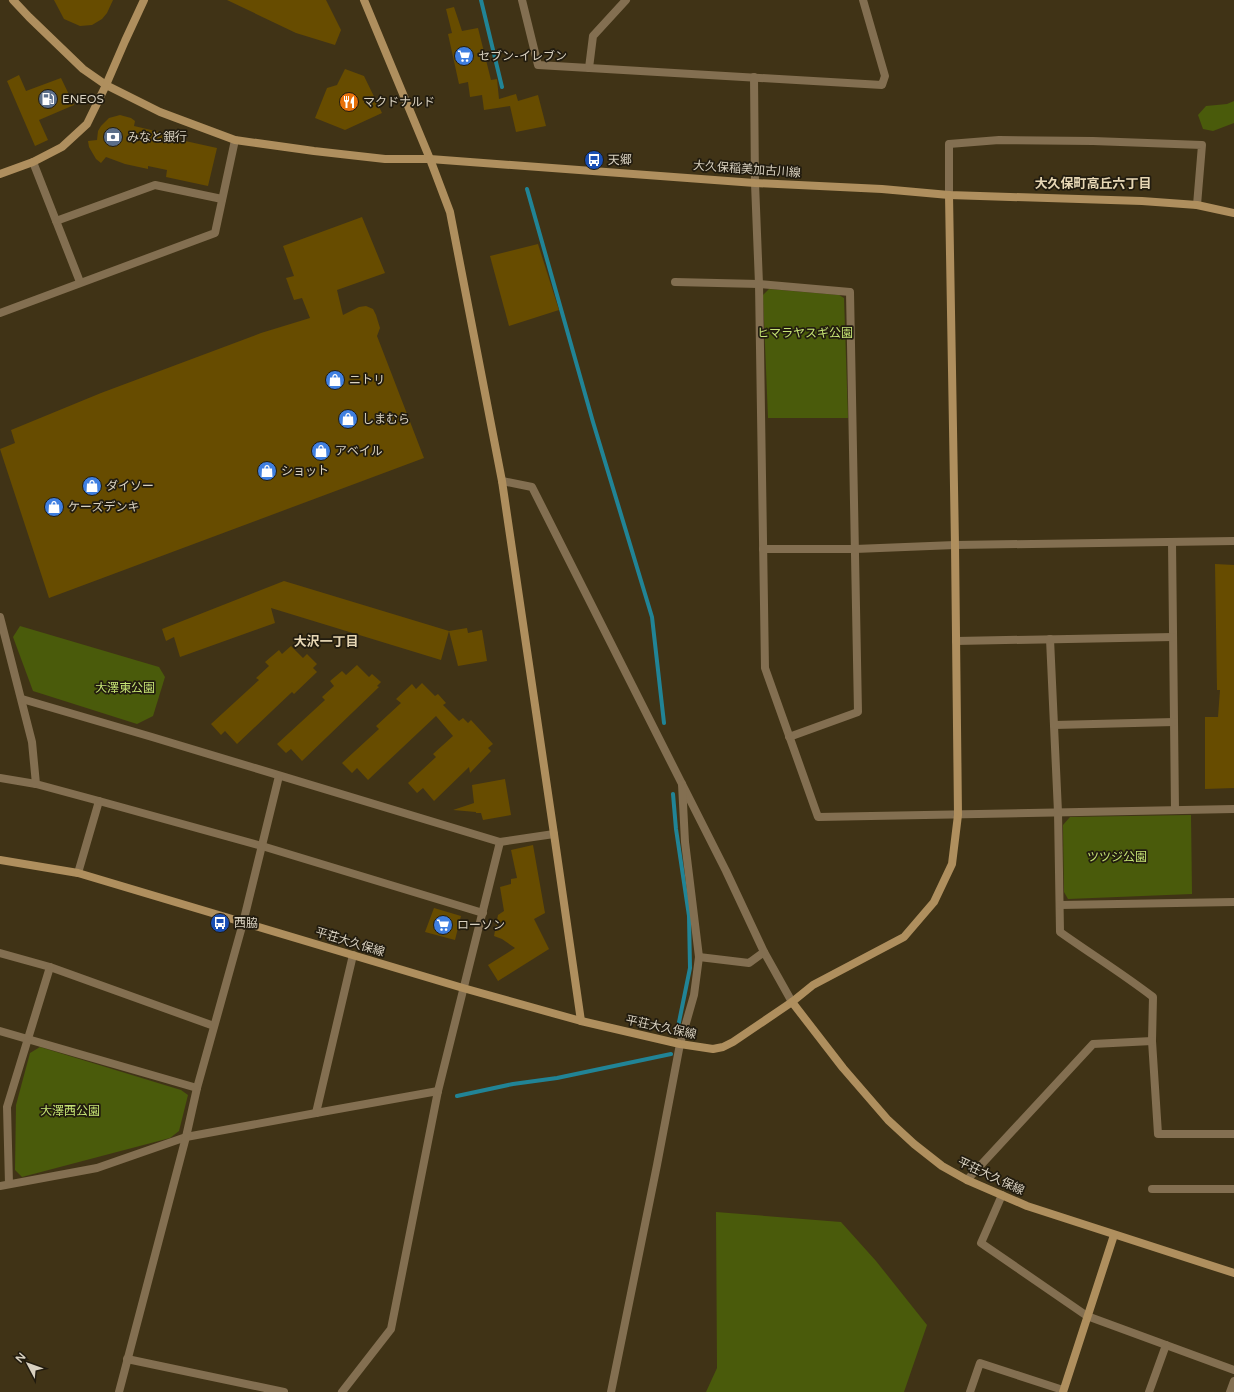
<svg xmlns="http://www.w3.org/2000/svg" width="1234" height="1392" font-family="'Varela Round','Noto Sans JP',sans-serif">
<style>
.green{fill:#4a5b0b}
.lines{fill:none;stroke-linecap:round;stroke-linejoin:round}
.stream{stroke:#218496;stroke-width:4}
.building{fill:#674c00}
.street{stroke:#836f51;stroke-width:8}
.secondary{stroke:#af8f5e;stroke-width:8}
.labels{text-anchor:middle;stroke-width:3.5;stroke-linejoin:round;paint-order:stroke}
.poi-label{font-size:12px;fill:#d9d1c0;stroke:#221c0f;text-anchor:start}
.street-label{font-size:12px;fill:#d9d1c0;stroke:#221c0f}
.park-label{font-size:12px;fill:#c6e474;stroke:#221c0f}
.neighbourhood-label{font-size:13px;font-weight:bold;fill:#e8d8b6;stroke:#221c0f}
</style>
<rect width="100%" height="100%" fill="#403316"/>
<g class="green">
<path d="M1234 101V123L1213 131 1203 129 1198 115 1206 106 1227 104Z"/>
<path d="M769 289 839 295 844 298 848 418H768L763 295Z"/>
<path d="M20 626 159 667 165 677 153 716 137 724 33 691 13 637Z"/>
<path d="M1191 815 1192 894 1068 899 1064 892 1063 825 1070 817Z"/>
<path d="M40 1047 181 1090 188 1095 179 1131 170 1138 22 1177 15 1170 16 1105 30 1053Z"/>
<path d="M716 1212 841 1222 876 1261 927 1325 904 1392H706L717 1368Z"/>
</g>
<g class="lines">
<g class="stream">
<path d="M481 0 502 87"/>
<path d="M527 189 593 422 652 617 664 723"/>
<path d="M673 794 676 829 689 916 690 968 677 1032"/>
<path d="M457 1096 513 1084 557 1078 671 1054"/>
</g>
</g>
<g class="building">
<path d="M54 0H113L107 13 102 19 92 25 80 26 64 19Z"/>
<path d="M227 0H326L341 30 335 45 296 33Z"/>
<path d="M454 7 462 31 478 28 491 80 497 79 499 99 516 94 518 101 538 95 546 126 516 132 510 106 484 110 482 95 470 97 468 82 459 84 448 34 452 33 446 9Z"/>
<path d="M345 69 364 76 382 113 345 130 315 118 327 88 337 85Z"/>
<path d="M19 75 26 91 61 78 74 105 39 120 48 140 35 146 7 81Z"/>
<path d="M120 115 131 118 135 121 134 126 168 134 167 137 217 148 208 186 166 177 167 170 148 166V169L125 164 106 157 101 163 96 159 89 147 88 141 97 140 98 131 101 126 109 118Z"/>
<path d="M362 217 385 273 337 290 343 315 359 307 366 306 373 309 376 315 380 328 377 336 424 458 49 598 0 449 15 443 11 430 101 393 261 333 310 318 302 298 294 300 286 278 294 276 283 246Z"/>
<path d="M538 244 559 310 509 326 490 256Z"/>
<path d="M1215 564 1234 565V788L1205 789V717H1218L1220 690H1217Z"/>
<path d="M284 581 449 631 441 660 271 608 275 623 180 657 174 637 166 641 162 629Z"/>
<path d="M467 628 468 633 482 630 487 661 458 666 449 631Z"/>
<path d="M291 646 303 658 307 654 317 664 313 668 317 672 294 694 292 692 237 744 225 731 221 735 211 724 259 680 256 678 269 666 265 662 279 650 282 654Z"/>
<path d="M357 665 369 677 372 674 381 682 377 686 379 687 302 761 291 749 286 753 277 744 325 700 322 697 334 686 330 681 342 671 346 675Z"/>
<path d="M422 683 435 696 438 694 446 703 443 705 459 721 463 718 468 723 471 720 493 744 488 748 491 751 470 773 469 767 434 801 423 788 417 793 408 783 436 757 433 754 453 736 436 716 368 780 357 768 352 773 342 763 379 729 376 726 401 703 396 699 412 684 416 689Z"/>
<path d="M505 779 511 815 483 820 481 813H476V812L453 810 474 803 472 785Z"/>
<path d="M533 845 545 913 534 919 549 949 498 981 488 965 515 948 502 939 494 936 498 915 504 911 500 887 511 884V879L517 878 511 850Z"/>
<path d="M434 908 461 916 455 940 425 932Z"/>
</g>
<g class="lines">
<g class="street">
<path d="M522 0 538 65 882 85 885 76 863 0"/>
<path d="M589 68 593 36 626 0"/>
<path d="M754 77 755 183 759 284 765 668 818 817 1234 809"/>
<path d="M33 162 80 282"/>
<path d="M949 195V144L999 140 1093 141 1202 145 1197 205"/>
<path d="M56 221 155 185 222 199"/>
<path d="M675 282 759 284 850 292 858 712 789 737"/>
<path d="M0 313 215 233 235 140"/>
<path d="M502 481 532 487 726 871 764 952 792 1002"/>
<path d="M1172 542 1175 810"/>
<path d="M763 549H855L955 545 1234 541"/>
<path d="M0 617 32 742 36 784 99 801 78 873"/>
<path d="M1050 639 1058 812 1060 932C1091 954 1123 974 1153 997L1152 1041 1158 1134H1234"/>
<path d="M956 641 1173 637"/>
<path d="M22 699 152 737 500 842 554 834"/>
<path d="M1054 725 1174 722"/>
<path d="M0 778 36 784"/>
<path d="M99 801 262 846 483 913"/>
<path d="M1060 905 1234 902"/>
<path d="M0 953 50 967 214 1026"/>
<path d="M699 957 749 963 764 952"/>
<path d="M0 1031 197 1088"/>
<path d="M316 1113 353 955"/>
<path d="M967 1180 1093 1044 1152 1041"/>
<path d="M9 1184 7 1107 50 967"/>
<path d="M0 1186 97 1168 186 1137 316 1113 438 1091"/>
<path d="M1152 1189H1234"/>
<path d="M1002 1195 981 1243 1087 1316 1234 1370"/>
<path d="M127 1359 284 1392"/>
<path d="M119 1392 186 1137 197 1088 243 923 279 776"/>
<path d="M342 1392 391 1329 438 1091 500 842"/>
<path d="M611 1392 657 1165 680 1044 694 995 699 957 685 842 682 784"/>
<path d="M970 1392 980 1363 1063 1390"/>
<path d="M1149 1392 1166 1345"/>
<path d="M1230 1392 1234 1381"/>
</g>
<g class="secondary">
<path d="M13 0 29 17 83 69 106 85 160 112 235 140 314 151 385 159H430L755 183 882 189 949 195 1142 201 1197 205 1234 213"/>
<path d="M364 0 430 159 450 212 502 481 554 834 581 1021"/>
<path d="M0 174 33 162 62 147 87 124 106 85 125 41 144 0"/>
<path d="M0 860 78 873 463 988 581 1021 680 1044 713 1049 723 1047 733 1042 792 1002 813 985 904 937 934 902 952 864 958 815 955 545 949 195"/>
<path d="M792 1002 843 1068 888 1120 914 1144 942 1166 967 1180 1027 1206 1234 1273"/>
<path d="M1063 1392 1114 1235"/>
</g>
</g>
<defs>
<g id="supermarket-disc" transform="scale(1)"><circle r="9.5" fill="#3f7fe0" stroke="#221c0f"/><path d="M-6-5.5h2.5l.6 2H6L4.5 2H-2.5L-4.4-4H-6ZM-1.5 3.2a1.3 1.3 0 1 0 .1 0ZM3 3.2a1.3 1.3 0 1 0 .1 0Z" fill="#fff"/></g>
<g id="fuel-disc" transform="scale(1)"><circle r="9.5" fill="#5c6f8a" stroke="#221c0f"/><path d="M-5.5-6h7V0h2V4h1.3V-2.5L3-4.5l.8-.8L6-3V5H2.5V1h-1V6h-7ZM-4.2-4.7v3.2H.2V-4.7Z" fill="#fff"/></g>
<g id="restaurant-disc" transform="scale(1)"><circle r="9.5" fill="#e8710a" stroke="#221c0f"/><path d="M-5-6h1v4h1v-4h1v4h1v-4h1v5L-1.5 .5V6h-2V.5L-5-1ZM5-6V6H3V1.5H1.5Q1.5-4 5-6Z" fill="#fff"/></g>
<g id="bank-disc" transform="scale(1)"><circle r="9.5" fill="#5c6f8a" stroke="#221c0f"/><path d="M-6-4H6V4H-6ZM0-2.3a2.3 2.3 0 1 0 0 4.6a2.3 2.3 0 1 0 0-4.6Z" fill="#fff"/></g>
<g id="bus-disc" transform="scale(1)"><circle r="9.5" fill="#1a4fb4" stroke="#221c0f"/><path d="M-5-6H5V4H4V6H2V4H-2V6H-4V4H-5ZM-3.5-4V0h7V-4ZM-3.5 1.2v1.5H-2V1.2ZM2 1.2v1.5H3.5V1.2Z" fill="#fff"/></g>
<g id="shop-disc" transform="scale(1)"><circle r="9.5" fill="#3f7fe0" stroke="#221c0f"/><path d="M-5-2.5h2.3a2.7 3.5 0 0 1 5.4 0H5L5.5 6h-11ZM-1.5-2.5h3a1.5 2.3 0 0 0-3 0Z" fill="#fff"/></g>
</defs>
<g fill-rule="evenodd">
<use href="#supermarket-disc" x="464" y="56"/>
<use href="#fuel-disc" x="48" y="99"/>
<use href="#restaurant-disc" x="349" y="102"/>
<use href="#bank-disc" x="113" y="137"/>
<use href="#bus-disc" x="594" y="160"/>
<use href="#shop-disc" x="335" y="380"/>
<use href="#shop-disc" x="348" y="419"/>
<use href="#shop-disc" x="321" y="451"/>
<use href="#shop-disc" x="267" y="471"/>
<use href="#shop-disc" x="92" y="486"/>
<use href="#shop-disc" x="54" y="507"/>
<use href="#bus-disc" x="220" y="923"/>
<use href="#supermarket-disc" x="443" y="925"/>
</g>
<g class="labels">
<g class="poi-label">
<text x="478" y="60">セブン-イレブン</text>
<text x="62" y="103">ENEOS</text>
<text x="363" y="106">マクドナルド</text>
<text x="127" y="141">みなと銀行</text>
<text x="608" y="164">天郷</text>
<text x="349" y="384">ニトリ</text>
<text x="362" y="423">しまむら</text>
<text x="335" y="455">アベイル</text>
<text x="281" y="475">ショット</text>
<text x="106" y="490">ダイソー</text>
<text x="68" y="511">ケーズデンキ</text>
<text x="234" y="927">西脇</text>
<text x="457" y="929">ローソン</text>
</g>
<g class="street-label">
<text transform="translate(747 169) rotate(4)" y="4">大久保稲美加古川線</text>
<text transform="translate(350 942) rotate(17)" y="4">平荘大久保線</text>
<text transform="translate(661 1027) rotate(12)" y="4">平荘大久保線</text>
<text transform="translate(991 1176) rotate(25)" y="4">平荘大久保線</text>
</g>
<g class="park-label">
<text x="805" y="337">ヒマラヤスギ公園</text>
<text x="125" y="692">大澤東公園</text>
<text x="1117" y="861">ツツジ公園</text>
<text x="70" y="1115">大澤西公園</text>
</g>
<g class="neighbourhood-label">
<text x="1093" y="188">大久保町高丘六丁目</text>
<text x="326" y="646">大沢一丁目</text>
</g>
</g>
<g transform="translate(28 1364) rotate(311)" stroke="#221c0f" stroke-width="3" paint-order="stroke">
<path d="M0-3L7 15L0 10L-7 15Z" fill="#d9d1c0"/>
<text y="-6" font-size="11" font-weight="bold" text-anchor="middle" fill="#d9d1c0">N</text>
</g>
</svg>
